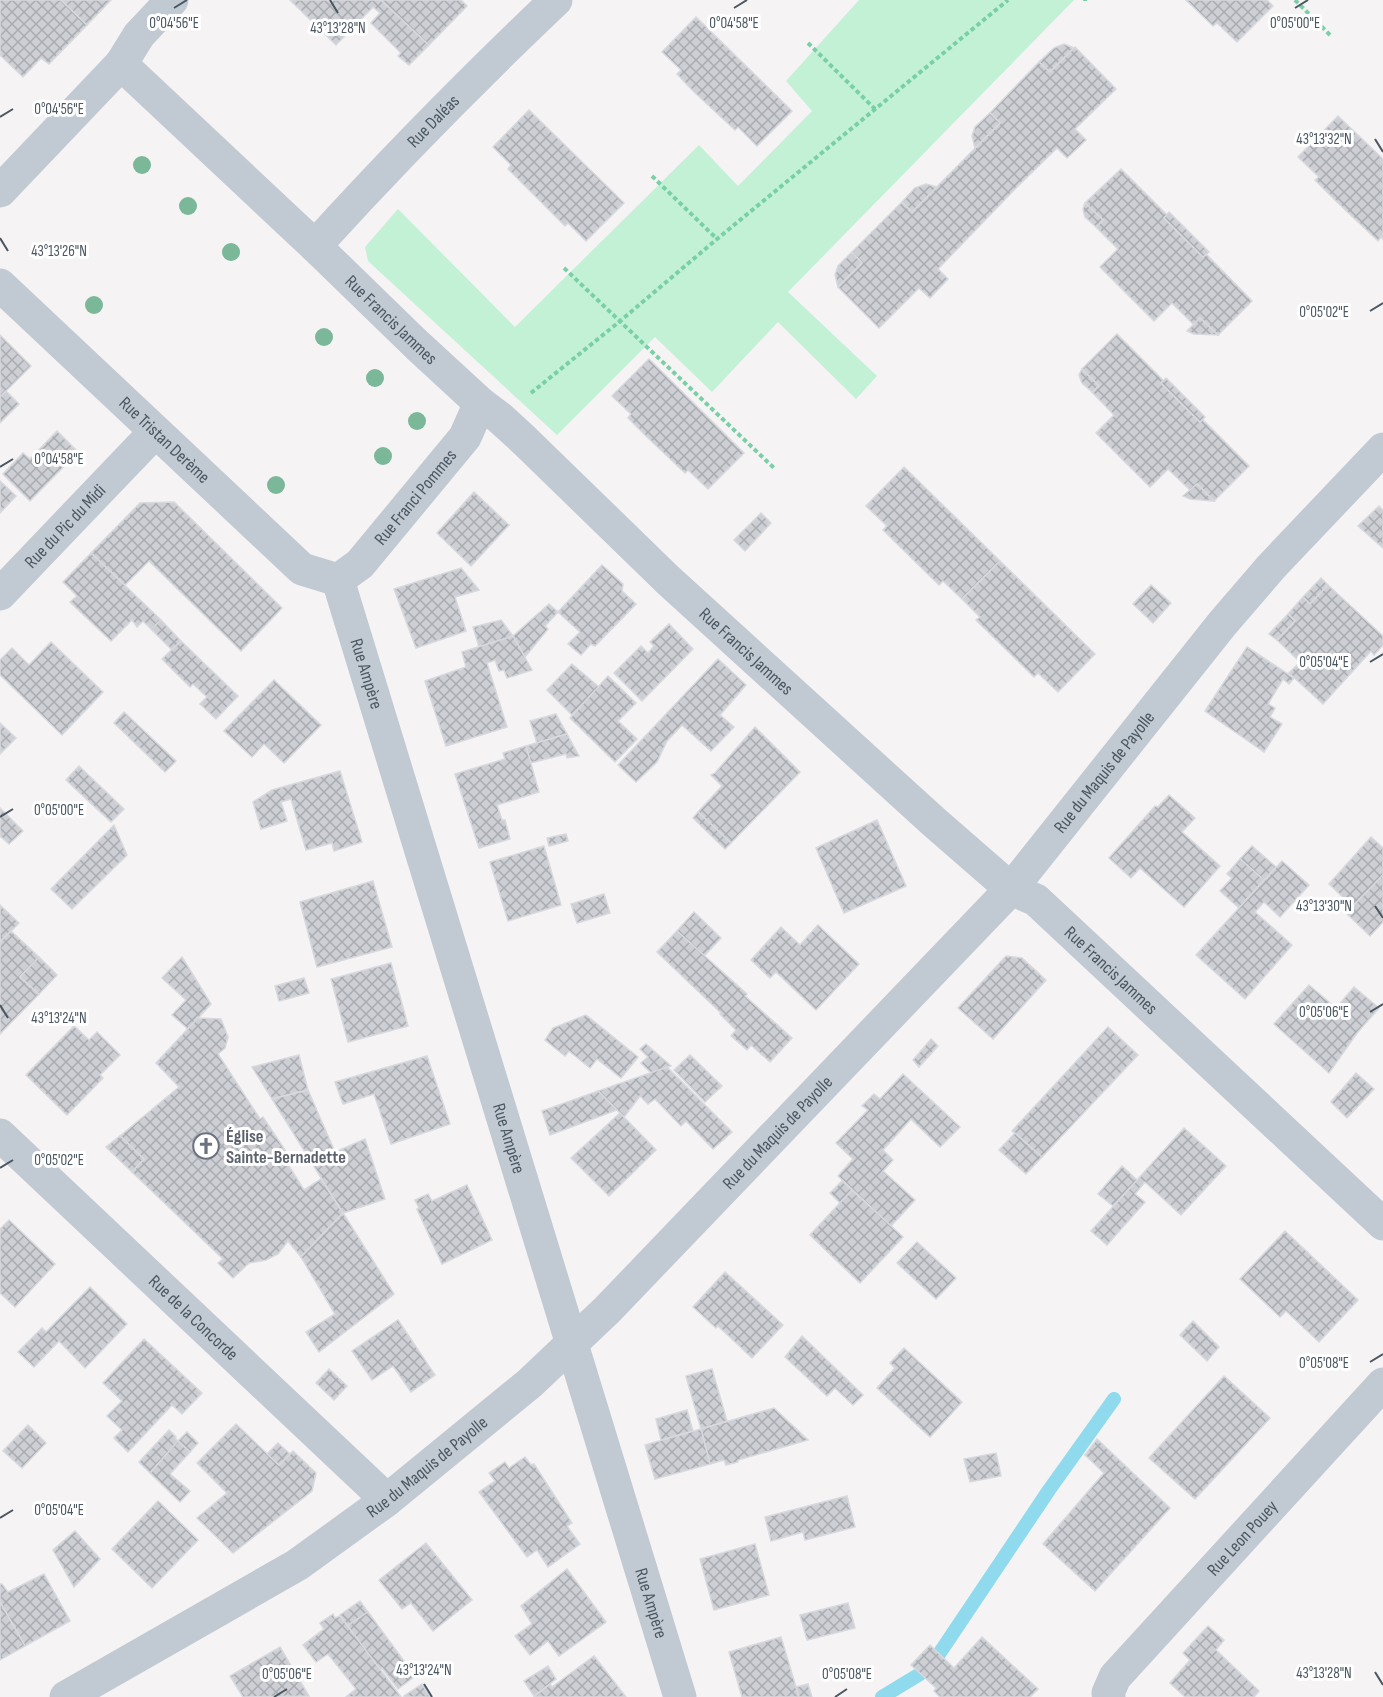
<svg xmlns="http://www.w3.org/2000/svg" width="1383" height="1697" font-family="'Sofia Sans Condensed',sans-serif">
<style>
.grass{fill:#c3f1d5}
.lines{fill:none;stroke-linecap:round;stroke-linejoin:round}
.stream{stroke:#90daee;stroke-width:14}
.building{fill:url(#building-cross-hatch);stroke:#d7d9de;stroke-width:1.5}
.path{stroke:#7ad0a6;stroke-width:4;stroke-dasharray:4.5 3;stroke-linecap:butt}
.minor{stroke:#c1cad2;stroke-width:33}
.tree{fill:#7bb799}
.ticks{fill:none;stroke:#4a5661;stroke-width:2}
.labels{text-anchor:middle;stroke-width:6;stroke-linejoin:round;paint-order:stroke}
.street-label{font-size:18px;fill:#4a5661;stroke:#fff}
.worship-label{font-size:18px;font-weight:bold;fill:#5b616d;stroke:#fff;text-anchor:start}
.ticks-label{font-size:15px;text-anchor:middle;fill:#4a5661;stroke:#fff;stroke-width:6;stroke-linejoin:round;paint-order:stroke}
</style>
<defs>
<pattern id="building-cross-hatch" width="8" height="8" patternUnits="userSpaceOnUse" patternTransform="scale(1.5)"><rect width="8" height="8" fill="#cdcfd5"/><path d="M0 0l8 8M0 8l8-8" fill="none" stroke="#a8abb0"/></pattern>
</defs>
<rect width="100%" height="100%" fill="#f5f3f3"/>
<path class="grass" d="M859 0H1074L788 292 877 376 856 399 778 322 712 392 655 337 557 435 368 261 365 247 398 209 515 327 699 145 738 186 812 111 786 81Z"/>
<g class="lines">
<g class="stream">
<path d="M939 1654 1049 1490 1114 1399"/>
<path d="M882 1697 920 1674"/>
</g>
</g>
<g class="building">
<path d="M0 0H61L87 25 49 64 41 58 23 77 0 55Z"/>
<path d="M61 0H111L87 25Z"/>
<path d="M290 0H381L429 45 409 65 398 56 401 53 371 23 380 13 373 7 336 45Z"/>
<path d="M381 0H461L467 6 429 45Z"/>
<path d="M1186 0H1267L1273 6 1237 42 1217 23 1213 26Z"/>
<path d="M696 17 792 111 757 146 738 127 735 130 693 91 677 74 681 70 662 52Z"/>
<path d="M1064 44 1074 48 1050 72 1039 62 1054 48Z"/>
<path d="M1075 47 1116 89 1075 129 1086 140 1067 158 1057 148 1016 188 938 269 948 279 930 298 919 288 879 328 838 287 862 263 852 252 902 202 912 212 1000 123 990 113 1039 62 1050 72Z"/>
<path d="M529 110 624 203 586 241 568 223 565 226 508 169 511 165 493 147Z"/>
<path d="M990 113 1000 123 975 148 972 136 975 127Z"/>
<path d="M1338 116 1383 159V239L1381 237 1378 241 1337 202 1315 180 1319 177 1298 157Z"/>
<path d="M1121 169 1167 215 1164 218 1203 257 1206 254 1252 301 1218 335 1200 318 1194 325 1172 303 1154 321 1100 267 1118 249 1096 227 1103 220 1085 203Z"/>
<path d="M926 184 937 187 912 212 902 202 915 188Z"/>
<path d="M1085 203 1103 220 1096 227 1085 217 1083 209Z"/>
<path d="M1169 212 1209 252 1203 257 1164 218Z"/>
<path d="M852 252 862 263 838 287 835 275 838 266Z"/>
<path d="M1200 318 1218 335 1194 334 1187 331Z"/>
<path d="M1117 334 1163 380 1161 383 1200 422 1202 419 1249 466 1214 501 1197 484 1190 490 1168 469 1150 487 1096 433 1114 415 1092 392 1099 386 1082 369Z"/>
<path d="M0 335 31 366 0 397Z"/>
<path d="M649 359 744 453 708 489 688 470 685 473 646 436 628 418 631 414 612 396Z"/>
<path d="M1082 369 1099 386 1092 392 1082 383 1079 375Z"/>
<path d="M1166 378 1205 417 1200 422 1161 383Z"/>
<path d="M6 391 19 404 0 423V397Z"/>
<path d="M57 431 78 452 30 501 3 474 23 453 30 459Z"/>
<path d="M904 467 1000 561 962 599 943 581 939 585 883 530 887 526 866 506Z"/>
<path d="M0 481 16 496 0 513Z"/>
<path d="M1197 484 1214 501 1190 499 1183 496Z"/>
<path d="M474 492 509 525 471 566 437 533Z"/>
<path d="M174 502 282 608 241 651 149 561 125 585 91 553 140 503Z"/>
<path d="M1379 506 1383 510V548L1358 526Z"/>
<path d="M761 513 771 523 745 551 734 540Z"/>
<path d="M91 553 161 620 151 629 143 621 137 627 132 620 111 641 70 602 77 596 63 582Z"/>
<path d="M1000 561 1095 654 1058 692 1038 673 1034 677 976 620 980 617 962 599Z"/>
<path d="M602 565 623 584 622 591 636 604 595 646 591 644 581 655 568 644 580 632 558 612Z"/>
<path d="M461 568 479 590 455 597 466 631 416 648 394 589Z"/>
<path d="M1321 578 1328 585 1310 604 1303 597Z"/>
<path d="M1151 585 1171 603 1153 623 1133 604Z"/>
<path d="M1328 585 1383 636V645L1374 655 1371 651 1323 704 1289 673 1300 662 1277 640 1295 621 1288 614 1303 597 1310 604Z"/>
<path d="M549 604 558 612 545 626 548 629 525 657 513 636Z"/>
<path d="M1288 614 1295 621 1277 640 1269 634Z"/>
<path d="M161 620 181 641 172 650 151 629Z"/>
<path d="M501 620 513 636 479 647 473 627Z"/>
<path d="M669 624 693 649 642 701 614 673 641 646 648 653 654 646 650 642Z"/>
<path d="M513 636 532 670 507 678 504 670 499 671 495 660 487 663 507 727 446 746 425 681 466 667 462 652Z"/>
<path d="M181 641 238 696 216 719 200 704 207 697 193 684 190 687 162 659Z"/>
<path d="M51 642 103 692 62 735 0 675V660L12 648 29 665Z"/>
<path d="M1247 647 1294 678 1289 684 1283 679 1268 704 1275 708 1270 717 1282 724 1264 752 1205 711Z"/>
<path d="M718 659 746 685 720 715 734 727 711 751 682 725 667 741 657 762 636 782 618 765Z"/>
<path d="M572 664 599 687 572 715 547 690Z"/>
<path d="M608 676 636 703 618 721 637 739 615 762 570 718Z"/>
<path d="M274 680 321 725 284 763 264 744 252 757 224 731Z"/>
<path d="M124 712 176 761 165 772 114 723Z"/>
<path d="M556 714 567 734 537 743 530 721Z"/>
<path d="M0 723 16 738 0 754Z"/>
<path d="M755 727 800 772 731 843 698 812 722 786 711 775 715 773Z"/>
<path d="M567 734 579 756 567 758 566 754 530 763 526 746Z"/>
<path d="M526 746 539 792 497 805 502 820H505L510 839 479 848 455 774 505 759 503 753Z"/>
<path d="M79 766 124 809 111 822 66 780Z"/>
<path d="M340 771 362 842 334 851 332 843 306 850 291 799 281 802 287 821 261 829 253 802 272 790Z"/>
<path d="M1169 795 1195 818 1182 832 1220 866 1184 907 1140 868 1131 878 1109 858 1155 806 1158 807Z"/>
<path d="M0 808 23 831 9 844 0 836Z"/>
<path d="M698 812 731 843 725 849 693 818Z"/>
<path d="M877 820 906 886 844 913 816 848Z"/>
<path d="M114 825 127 855 72 909 51 889Z"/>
<path d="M566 834 568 841 549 846 547 838Z"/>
<path d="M1371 837 1383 848V875L1353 907 1329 884Z"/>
<path d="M544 846 561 905 508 921 490 862Z"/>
<path d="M1252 846 1276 867 1264 880 1240 859Z"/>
<path d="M1240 859 1264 880 1239 908 1220 891 1232 878 1227 874Z"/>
<path d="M1282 861 1309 885 1280 917 1264 902 1255 912 1292 945 1245 999 1196 955Z"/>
<path d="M1383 875V922L1370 936 1346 913Z"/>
<path d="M373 881 392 947 317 967 300 902Z"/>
<path d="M604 894 610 913 577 923 571 904Z"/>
<path d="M0 905 19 923 0 942Z"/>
<path d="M694 912 721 938 704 956 677 931Z"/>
<path d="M818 925 859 964 816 1010 776 972 770 978 751 960 781 927 800 945Z"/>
<path d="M11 931 39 957 20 977 39 994 0 1034V942Z"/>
<path d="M677 931 747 994 745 996 792 1038 770 1062 751 1045 747 1050 731 1036 736 1030 720 1014 721 1013 657 952Z"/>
<path d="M1006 956 1022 958 1046 980 993 1039 958 1008Z"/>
<path d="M39 957 57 975 39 994 20 977Z"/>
<path d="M182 957 211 1004 188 1029 172 1015 186 1000 162 978Z"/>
<path d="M391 963 408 1026 348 1042 331 979Z"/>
<path d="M304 978 309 993 279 1001 275 986Z"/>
<path d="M1309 985 1336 1008 1354 987 1379 1008 1357 1033 1329 1073 1274 1024Z"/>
<path d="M586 1015 638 1057 621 1078 597 1059 590 1068 569 1051 565 1056 545 1040 553 1028Z"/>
<path d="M198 1018 221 1019 228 1037 225 1048 218 1054 260 1119 263 1117 289 1156 284 1158 304 1190 321 1179 343 1213 301 1257 288 1241 278 1254 266 1260 249 1263 233 1278 218 1263 223 1259 132 1172 144 1159 120 1136 179 1087 156 1063Z"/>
<path d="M74 1026 89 1040 97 1032 120 1055 100 1075 103 1078 67 1115 26 1075Z"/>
<path d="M1108 1027 1138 1055 1042 1157 1012 1131Z"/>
<path d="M931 1039 938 1046 919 1067 913 1060Z"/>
<path d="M646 1044 671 1066 651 1073 641 1063 648 1057 640 1049Z"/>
<path d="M299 1055 308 1090 272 1099 252 1067Z"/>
<path d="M690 1055 722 1086 705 1102 674 1070Z"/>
<path d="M427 1056 450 1124 391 1144 374 1094 343 1104 335 1082Z"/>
<path d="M667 1067 732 1132 713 1149 686 1121 681 1126 655 1099 648 1104 640 1096 624 1117 598 1091Z"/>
<path d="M1356 1073 1374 1089 1347 1118 1331 1102Z"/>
<path d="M903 1074 960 1127 940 1147 911 1119 883 1150 893 1160 883 1171 915 1200 891 1226 838 1176 853 1159 836 1143 868 1110 862 1106 874 1094 880 1099Z"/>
<path d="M308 1090 335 1152 365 1139 385 1199 343 1213 272 1099Z"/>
<path d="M598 1091 617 1110 550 1135 542 1111Z"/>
<path d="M620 1113 656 1150 609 1196 571 1158Z"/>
<path d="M1184 1128 1226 1166 1181 1215 1145 1182 1135 1194 1145 1202 1107 1245 1091 1231Z"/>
<path d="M1015 1133 1042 1157 1026 1174 999 1150Z"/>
<path d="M120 1136 144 1159 132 1172 106 1147Z"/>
<path d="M1122 1166 1137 1180 1113 1206 1098 1194Z"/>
<path d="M842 1181 852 1190 840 1203 830 1193Z"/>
<path d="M467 1185 492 1240 442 1264 417 1209 419 1208 415 1200 428 1194 432 1201Z"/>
<path d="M852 1190 903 1237 860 1283 810 1235Z"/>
<path d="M343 1213 394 1294 319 1352 306 1332 335 1314 301 1257Z"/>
<path d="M9 1220 55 1264 15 1307 0 1293V1229Z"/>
<path d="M1285 1231 1358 1300 1319 1342 1286 1311 1280 1317 1240 1279Z"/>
<path d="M917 1242 956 1278 936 1299 897 1263Z"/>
<path d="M725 1272 783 1325 752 1358 718 1326 716 1328 693 1307Z"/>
<path d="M90 1287 127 1324 85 1368 59 1341 34 1367 18 1352 42 1328 46 1332Z"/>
<path d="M398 1320 435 1375 411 1392 393 1366 372 1380 352 1351Z"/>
<path d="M1193 1321 1219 1347 1207 1361 1180 1335Z"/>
<path d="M802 1336 863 1395 853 1405 835 1388 827 1396 785 1357Z"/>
<path d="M144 1339 202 1393 182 1414 172 1405 128 1452 114 1438 122 1430 107 1416 122 1401 103 1383Z"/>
<path d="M904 1348 962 1402 930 1437 877 1388 895 1368 890 1363Z"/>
<path d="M329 1369 347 1386 334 1400 316 1383Z"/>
<path d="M712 1369 727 1421 701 1429 686 1376Z"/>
<path d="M1224 1376 1270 1418 1195 1499 1149 1458Z"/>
<path d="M774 1408 808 1440 738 1460V1462L726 1465 724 1460 710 1464 701 1429Z"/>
<path d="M687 1410 693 1431 661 1440 656 1419Z"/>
<path d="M236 1424 279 1465 293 1451 316 1473 312 1491 233 1553 197 1518 227 1493 197 1463Z"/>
<path d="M28 1425 46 1443 22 1468 3 1451Z"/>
<path d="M701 1429 710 1464 655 1479 645 1445Z"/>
<path d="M169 1430 176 1437 175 1438 178 1441 150 1473 139 1462Z"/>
<path d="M187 1432 198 1443 190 1452 178 1441Z"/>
<path d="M1097 1439 1170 1508 1095 1591 1043 1544 1104 1473 1085 1455Z"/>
<path d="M178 1441 190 1452 170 1474 190 1491 180 1502 150 1473Z"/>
<path d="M278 1443 290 1454 279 1465 267 1454Z"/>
<path d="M996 1453 1001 1476 970 1482 964 1459Z"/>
<path d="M525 1457 531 1465 534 1464 572 1523 567 1526 580 1544 548 1567 537 1550 527 1557 479 1492 495 1481 489 1473 505 1462 509 1468Z"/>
<path d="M847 1496 855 1527 805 1540 803 1532 771 1541 765 1517Z"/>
<path d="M158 1501 198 1540 152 1588 112 1549Z"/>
<path d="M75 1531 100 1559 74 1587 53 1550Z"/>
<path d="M426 1543 472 1600 433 1631 411 1603 402 1609 379 1580Z"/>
<path d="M755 1544 769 1595 714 1610 700 1559Z"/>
<path d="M567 1569 606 1622 559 1656 548 1641 530 1655 515 1636 532 1624 521 1606Z"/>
<path d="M44 1574 70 1621 25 1646 0 1602V1584H2L8 1592Z"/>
<path d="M360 1601 368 1612 347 1626 340 1615Z"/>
<path d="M0 1602 25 1646 0 1660Z"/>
<path d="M848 1603 855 1628 807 1640 800 1615Z"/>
<path d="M368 1612 415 1676 398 1689 382 1668 380 1670 347 1626Z"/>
<path d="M333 1614 335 1618 340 1616 401 1697H346L356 1689 328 1654 316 1662 303 1645 324 1629 320 1623Z"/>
<path d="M1208 1626 1224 1640 1216 1650 1259 1691 1254 1697H1185L1170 1683 1190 1660 1183 1653Z"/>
<path d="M781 1637 799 1697H742L729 1652Z"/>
<path d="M982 1637 1038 1689 1030 1697H940L934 1691 936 1688 911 1665 930 1645 954 1668Z"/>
<path d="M280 1647 309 1696 243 1697 230 1676Z"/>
<path d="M594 1656 626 1697H534L550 1684 552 1687Z"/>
<path d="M548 1666 556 1679 534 1696 524 1681Z"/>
<path d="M422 1684 430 1697H404V1696Z"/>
<path d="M808 1684 812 1697H799L796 1687Z"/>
</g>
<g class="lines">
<g class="path">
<path d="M1085 0V1"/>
<path d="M1295 0 1332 37"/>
<path d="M808 43 875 109"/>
<path d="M652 176 717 239"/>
<path d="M564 268 774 468"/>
<path d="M531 393 619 322 717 239 1008 0"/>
</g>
<g class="minor">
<path id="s1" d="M121 64 315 246 417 345 480 403 500 418 525 441 668 580 934 822 1011 889 1036 900 1383 1224"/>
<path d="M0 191 121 64 139 35 172 0"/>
<path id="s2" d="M315 246C392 161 473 79 556 0"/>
<path id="s3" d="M0 285 302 569 338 580"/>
<path id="s4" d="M338 580 680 1697"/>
<path id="s5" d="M338 580 360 564 465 437 480 403"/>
<path id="s6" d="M0 594 155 432"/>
<path id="s7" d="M0 1135 387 1500"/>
<path id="s8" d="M66 1697 297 1565 387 1500 530 1383 607 1310 1011 889 1222 624 1271 567 1383 449"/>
<path id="s9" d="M1109 1697 1108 1693 1115 1677 1383 1384"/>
</g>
</g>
<g class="tree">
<circle cx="142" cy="165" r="9"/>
<circle cx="188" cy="206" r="9"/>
<circle cx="231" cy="252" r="9"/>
<circle cx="94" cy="305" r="9"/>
<circle cx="324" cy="337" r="9"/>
<circle cx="375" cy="378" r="9"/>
<circle cx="417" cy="421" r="9"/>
<circle cx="383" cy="456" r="9"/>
<circle cx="276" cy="485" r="9"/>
</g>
<path class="ticks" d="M330 0 338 13M174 8 187 0M734 8 747 0M1295 8 1308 0M0 117 13 109M1375 139 1383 152M0 238 8 251M1370 311 1383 303M0 467 13 459M1370 662 1383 654M0 817 13 809M1375 906 1383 918M0 1005 8 1018M1370 1012 1383 1004M0 1168 13 1160M1370 1362 1383 1354M0 1518 13 1510M1375 1672 1383 1685M424 1684 432 1697M274 1697 287 1689M835 1697 847 1689"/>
<defs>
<g id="church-ring" transform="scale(1.35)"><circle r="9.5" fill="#fff" stroke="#6b7280" stroke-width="1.5"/><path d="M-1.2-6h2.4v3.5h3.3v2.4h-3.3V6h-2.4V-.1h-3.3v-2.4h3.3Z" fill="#6b7280"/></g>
</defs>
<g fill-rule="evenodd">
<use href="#church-ring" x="206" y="1146"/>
</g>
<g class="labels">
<g class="street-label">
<text dy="6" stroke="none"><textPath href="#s2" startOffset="172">Rue Daléas</textPath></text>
<text dy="6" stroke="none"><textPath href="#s1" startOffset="372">Rue Francis Jammes</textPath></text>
<text dy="6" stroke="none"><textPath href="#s3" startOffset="226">Rue Tristan Derème</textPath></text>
<text dy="6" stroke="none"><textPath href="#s5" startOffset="114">Rue Franci Pommes</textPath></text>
<text dy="6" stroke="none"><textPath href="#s6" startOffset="94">Rue du Pic du Midi</textPath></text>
<text dy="6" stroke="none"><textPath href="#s1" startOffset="858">Rue Francis Jammes</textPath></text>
<text dy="6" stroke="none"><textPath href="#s4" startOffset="98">Rue Ampère</textPath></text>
<text dy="6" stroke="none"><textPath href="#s8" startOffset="1401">Rue du Maquis de Payolle</textPath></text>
<text dy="6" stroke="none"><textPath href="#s1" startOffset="1344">Rue Francis Jammes</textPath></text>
<text dy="6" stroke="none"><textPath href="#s8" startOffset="914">Rue du Maquis de Payolle</textPath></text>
<text dy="6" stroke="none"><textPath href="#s4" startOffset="584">Rue Ampère</textPath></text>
<text dy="6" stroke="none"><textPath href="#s7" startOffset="266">Rue de la Concorde</textPath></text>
<text dy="6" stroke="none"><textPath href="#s8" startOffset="429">Rue du Maquis de Payolle</textPath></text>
<text dy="6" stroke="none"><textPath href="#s9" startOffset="210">Rue Leon Pouey</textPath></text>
<text dy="6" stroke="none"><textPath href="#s4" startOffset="1070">Rue Ampère</textPath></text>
</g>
<g class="worship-label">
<text x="226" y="1142">Église<tspan x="226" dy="21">Sainte-Bernadette</tspan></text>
</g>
</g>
<g class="ticks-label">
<text x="174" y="28">0°04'56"E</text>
<text x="1295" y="28">0°05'00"E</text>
<text x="734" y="28">0°04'58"E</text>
<text x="338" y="33">43°13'28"N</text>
<text x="59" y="114">0°04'56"E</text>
<text x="1324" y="144">43°13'32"N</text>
<text x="59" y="256">43°13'26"N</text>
<text x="1324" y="317">0°05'02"E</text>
<text x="59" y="464">0°04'58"E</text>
<text x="1324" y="667">0°05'04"E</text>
<text x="59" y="815">0°05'00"E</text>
<text x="1324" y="911">43°13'30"N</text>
<text x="1324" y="1017">0°05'06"E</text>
<text x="59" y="1023">43°13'24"N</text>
<text x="59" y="1165">0°05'02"E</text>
<text x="1324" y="1368">0°05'08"E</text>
<text x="59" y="1515">0°05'04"E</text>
<text x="424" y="1675">43°13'24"N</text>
<text x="1324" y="1678">43°13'28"N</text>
<text x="287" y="1679">0°05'06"E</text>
<text x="847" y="1679">0°05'08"E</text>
</g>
</svg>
